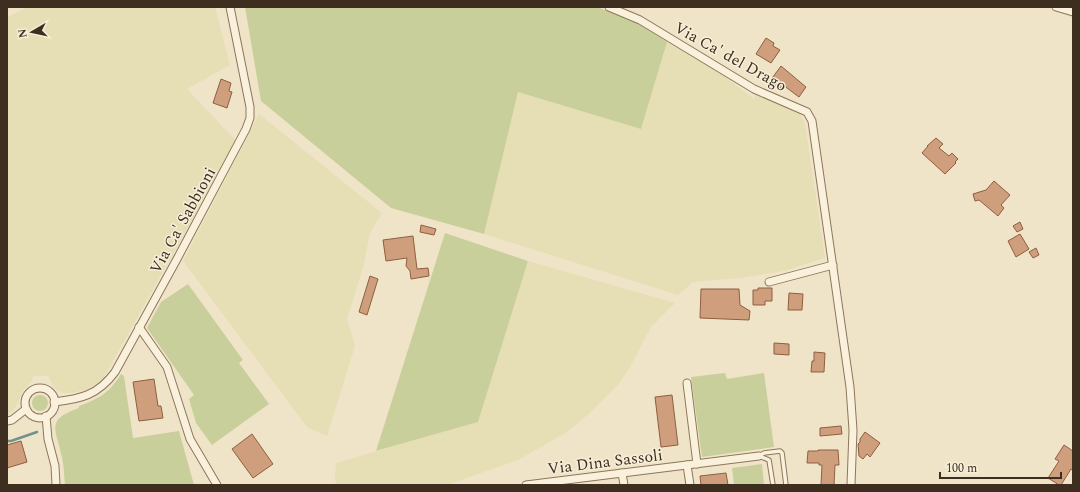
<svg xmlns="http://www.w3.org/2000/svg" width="1080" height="492" font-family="Spectral,serif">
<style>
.farmland{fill:#e6deb5}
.green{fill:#c9cf9b}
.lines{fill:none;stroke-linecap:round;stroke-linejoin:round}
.stream{stroke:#6f938a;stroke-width:2.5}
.building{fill:#cf9f7d;stroke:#8d5f41}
.lane-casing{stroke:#8d765c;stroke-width:5.5}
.street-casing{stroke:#8d765c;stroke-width:9}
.lane{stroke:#faf1dc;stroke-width:3.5}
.street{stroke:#faf1dc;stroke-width:7}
.labels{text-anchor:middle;stroke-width:3;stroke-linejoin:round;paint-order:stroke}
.street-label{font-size:16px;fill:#3d2e20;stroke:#f7eed8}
</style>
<rect width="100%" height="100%" fill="#f0e4c8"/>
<g class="farmland">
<path d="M28 7H215L230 65 187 89 236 141 103 379 88 389 72 393H63L57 390 52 384 48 376H34L30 383 22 392 18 402 14 410 7 414V17Z"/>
<path d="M667 42 724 76 754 99 756 94 792 108 800 114 805 123 825 258 784 271 740 278 693 282 678 295 484 234 518 92 641 129Z"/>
<path d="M259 114 382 213 370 233 364 264 347 319 355 346 327 436 307 427 183 261Z"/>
<path d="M528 261 675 303 651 327 629 369 617 386 591 412 567 432 518 460 447 485H336L335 478 336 463 478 422Z"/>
</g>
<g class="green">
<path d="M245 7H597L636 22 667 42 641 129 518 92 484 234 391 208 261 101Z"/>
<path d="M445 233 528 261 478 422 376 451Z"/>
<path d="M188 284 243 360 239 363 269 404 212 445 196 423 189 399 194 395 147 328 161 302Z"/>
<path d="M725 373 727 379 764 373 774 447 702 457 691 377Z"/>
<path d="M121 374 124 376 133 438 179 431 194 485H65C64 476 64 466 62 457 56 428 45 420 79 408V406C99 399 110 392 121 374Z"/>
<circle cx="40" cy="403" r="8"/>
<path d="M762 464 764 485H734L732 468Z"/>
</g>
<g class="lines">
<path class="stream" d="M7 441H11L37 432"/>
</g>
<g class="building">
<path d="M766 38 774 43 773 46 780 50 771 63 756 54Z"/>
<path d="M781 66 806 87 799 97 783 85 779 89 770 81Z"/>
<path d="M221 79 231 83 229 91 232 92 227 108 213 103Z"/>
<path d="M936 138 943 144 939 148 949 156 952 153 958 159 955 162 956 163 945 174 922 153 928 146H927Z"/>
<path d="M994 181 1010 195 1001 205 1004 208 998 216 979 200 975 201 973 194 986 190Z"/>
<path d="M1020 222 1023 229 1017 232 1013 226Z"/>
<path d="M421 225 436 229 434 235 420 232Z"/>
<path d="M1020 234 1029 249 1016 257 1008 241Z"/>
<path d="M413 236 417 269 428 268 429 276 411 279 410 271 406 266 407 258 386 261 383 240Z"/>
<path d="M1036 248 1039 255 1033 258 1029 252Z"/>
<path d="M370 276 378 279 367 315 359 312Z"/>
<path d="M758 288H772V301H765V305H753V290H758Z"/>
<path d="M701 289H739L740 305 750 311 749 320 700 318Z"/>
<path d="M789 293 803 294 802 310H788Z"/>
<path d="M774 343 789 344V355L774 354Z"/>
<path d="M814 352 825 353 824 372H811L812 361H814Z"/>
<path d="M154 379 158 406H161L163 418 139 421 133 382Z"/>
<path d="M672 395 678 445 661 447 655 397Z"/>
<path d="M841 426 842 434 820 436V428Z"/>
<path d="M865 432 880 443 870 457 867 454 863 459 859 456 858 444 860 442V439Z"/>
<path d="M252 434 273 464 253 478 232 449Z"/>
<path d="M21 441 27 462 7 468V445Z"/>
<path d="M1064 445 1073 451V470L1071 469 1061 485H1059L1048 478 1059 461 1055 459Z"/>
<path d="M818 450H838L839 465H835L834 485H821L822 465H819V463H807L808 451H818Z"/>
<path d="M726 473 728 485H701L700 476Z"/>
</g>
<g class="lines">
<g class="lane-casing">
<g id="lane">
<path d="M759 456 764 453 780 451 782 453 786 485"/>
<path d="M759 456 769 460 773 485"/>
</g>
</g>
<g class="street-casing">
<g id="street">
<path d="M609 7 640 20 754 89 807 112 812 121 850 387 853 430 851 485"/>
<path d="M1056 7 1073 12"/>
<path d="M769 282 833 265"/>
<path d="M139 327 167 367 190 439 217 485"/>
<path d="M687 383 697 464"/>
<circle cx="40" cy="403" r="15"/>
<path d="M54 402C81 399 98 395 115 372L177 259 246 129 250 118V107L230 7"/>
<path d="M46 416 48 439 55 466 56 485"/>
<path d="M7 421 12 420 26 409"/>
<path d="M687 465 690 485"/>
<path d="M622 473 624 485"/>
<path d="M526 485 759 456"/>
</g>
</g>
<use href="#lane" class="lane"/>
<use href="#street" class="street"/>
</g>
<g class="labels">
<g class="street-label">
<text transform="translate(731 56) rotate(29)" y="6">Via Ca' del Drago</text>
<text transform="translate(182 220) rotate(-61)" y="6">Via Ca' Sabbioni</text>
<text transform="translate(605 461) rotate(-7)" y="6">Via Dina Sassoli</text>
</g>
</g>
<rect width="1080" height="492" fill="none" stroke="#3d2e20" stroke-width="16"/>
<g transform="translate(32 32) rotate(261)" stroke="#f7eed8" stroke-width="3" paint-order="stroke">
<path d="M0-3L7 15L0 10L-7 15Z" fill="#3d2e20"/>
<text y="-6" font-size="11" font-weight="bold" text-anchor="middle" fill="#3d2e20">N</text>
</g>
<path d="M940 472v6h121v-6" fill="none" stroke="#3d2e20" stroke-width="2"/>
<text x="946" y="472" font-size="12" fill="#3d2e20" stroke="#f7eed8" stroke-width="3" paint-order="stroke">100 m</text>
</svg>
